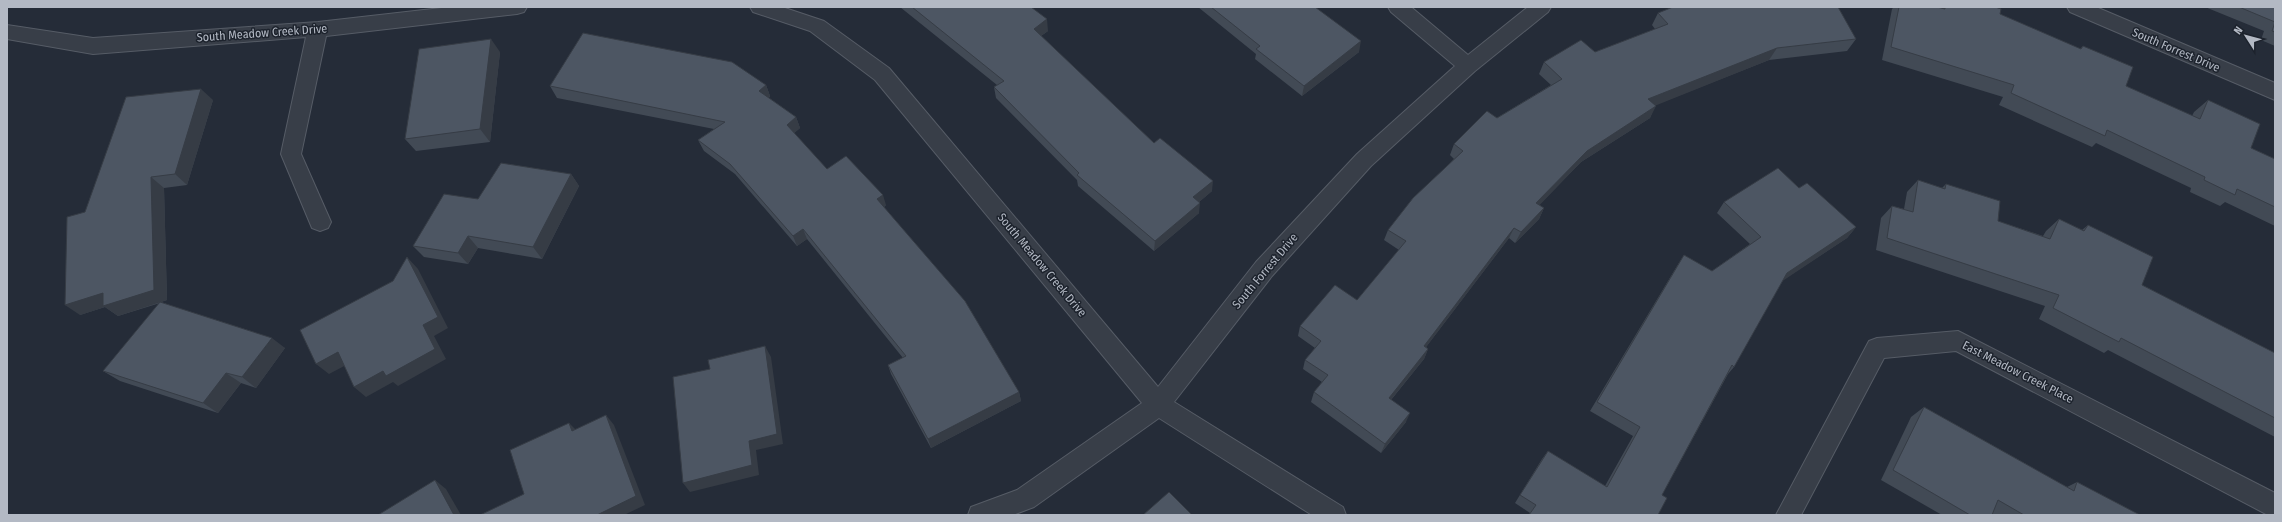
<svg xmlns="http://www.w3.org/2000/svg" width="2282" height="522" font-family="'Fira Sans Condensed',sans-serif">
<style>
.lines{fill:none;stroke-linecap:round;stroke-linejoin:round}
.minor-casing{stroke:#565c66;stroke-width:2}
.minor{fill:#383e48;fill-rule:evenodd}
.wall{fill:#424a55}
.shaded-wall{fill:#363c45}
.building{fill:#4d5663;stroke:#363c45}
.labels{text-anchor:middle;stroke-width:3;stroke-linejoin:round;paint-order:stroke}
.street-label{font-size:12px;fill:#b3b9c4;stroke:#1d232d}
</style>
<rect width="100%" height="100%" fill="#252c38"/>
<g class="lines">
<g class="minor-casing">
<g id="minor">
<path d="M450 7H527L524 12 517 14 326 36 301 154 331 222 328 228 320 231 312 228 281 154 306 37 93 54 7 39V25L93 38 318 22Z"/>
<path d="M750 7H782L824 21 889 68 1158 387 1256 262 1357 154 1455 66 1391 12 1388 7H1411L1468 55 1528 7H1551L1548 12 1475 71 1371 166 1272 276 1174 402 1343 507 1346 515H1312L1159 418 1034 507 1013 515H968L971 507 1017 490 1142 403 875 80 810 31 753 12Z"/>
<path d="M2067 7H2096L2275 83V100L2070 12Z"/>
<path d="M1958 331 2275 493V515L2266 514 1956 351 1884 358 1801 515H1776L1869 341 1877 338Z"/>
</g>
</g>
<use href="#minor" class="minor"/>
</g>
<g class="wall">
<path d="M900 7H1031L1048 31 1041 36 1154 143 1212 191 1199 202V213L1154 251 1078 186 1077 180 996 98 994 87 997 85Z"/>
<path d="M1198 7H1315L1359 52 1302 96 1255 59 1256 54Z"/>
<path d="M1894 7H1995L2000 14 2080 49 2083 46 2126 86 2192 116 2194 112 2208 100 2251 148 2275 159V226L2225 202 2220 206 2190 192 2191 188 2096 143 2092 147 1999 105 2003 97 1882 60 1892 9Z"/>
<path d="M2205 7H2275V46L2261 40 2264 31Z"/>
<path d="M1658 13 1856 39 1847 51 1769 60 1655 105 1650 118 1581 162 1539 205 1544 208 1539 219 1515 243 1509 238 1426 347 1428 349 1424 359 1391 400 1406 422 1381 453 1311 402 1314 392 1322 382 1303 369 1305 360 1315 348 1298 336 1300 326 1357 300 1399 250 1384 240 1388 230 1454 159 1450 155 1454 144 1551 85 1539 74 1544 62 1595 52 1655 29 1652 25Z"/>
<path d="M500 52 490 142 416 151 405 139Z"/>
<path d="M766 85 770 96 769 98 796 117 800 128 794 133 827 169 886 205 884 207 1019 392 1021 401 931 448 891 374 888 365 903 358 807 239 797 246 735 174 704 151 698 140 714 129 557 98 550 86Z"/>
<path d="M213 100 187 185 164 188 167 300 161 302 285 348 256 388 241 383 218 413 120 381 103 371 160 303 118 316 105 307 80 315 85 212Z"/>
<path d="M571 174 579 186 542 259 478 248 468 264 424 257 413 246 478 199Z"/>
<path d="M1918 180 1942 188 1946 184 1998 221 2043 236 2046 231 2059 219 2082 230 2088 225 2142 285 2275 353V437L2108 350 2104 353 2039 319 2045 306 1876 250 1881 218 1892 206 1904 209 1907 192Z"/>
<path d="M1799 188 1856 227 1847 238 1783 280 1734 367 1728 374 1662 495 1658 515H1529L1530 513 1515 503 1542 459 1548 451 1605 486 1633 436 1590 411 1677 266 1684 255 1712 271 1750 244 1717 213 1724 202Z"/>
<path d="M1924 407 2067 487 2077 482 2140 515H1995L1992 514V515H1942L1881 480 1911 417Z"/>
</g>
<g class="shaded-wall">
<path d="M1047 19 1048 31 1035 40 1034 29Z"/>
<path d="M491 39 500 52 490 142 480 129Z"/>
<path d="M1361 41 1359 52 1302 96 1304 86Z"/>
<path d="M1777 48 1769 60 1642 111 1648 99Z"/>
<path d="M766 85 770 96 763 102 759 91Z"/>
<path d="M201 89 213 100 187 185 175 174Z"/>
<path d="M1656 106 1650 118 1581 162 1531 214 1536 203 1587 151Z"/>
<path d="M796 117 800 128 791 136 787 125Z"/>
<path d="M571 174 579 186 542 259 533 247Z"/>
<path d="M151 177 164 188 167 300 118 316 105 307 80 315 65 305Z"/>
<path d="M1213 181 1212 191 1192 208 1193 197Z"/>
<path d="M883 195 886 205 880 209 877 199Z"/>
<path d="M1200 203 1199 213 1154 251 1155 241Z"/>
<path d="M1544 208 1539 219 1515 243 1521 232Z"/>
<path d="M1856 227 1847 238 1778 284 1787 273Z"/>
<path d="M1514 228 1509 238 1420 355 1424 346Z"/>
<path d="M803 229 807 239 797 246 793 236Z"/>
<path d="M468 236 478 248 468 264 458 253Z"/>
<path d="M407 257 418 269 448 328 434 336 446 359 398 386 393 382 366 397 354 387 423 325Z"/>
<path d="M272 338 285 348 256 388 242 377Z"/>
<path d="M765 346 771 357 783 444 756 450 759 475 690 492 683 483 749 441Z"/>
<path d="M1428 349 1424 359 1385 407 1389 398Z"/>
<path d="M338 352 350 363 329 374 316 364Z"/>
<path d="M226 373 241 383 218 413 203 403Z"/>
<path d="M1019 392 1021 401 931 448 928 439Z"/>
<path d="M1410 413 1406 422 1381 453 1385 444Z"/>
<path d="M606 415 614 425 645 505 624 515H597Z"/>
<path d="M569 423 578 432 572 431Z"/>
<path d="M435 480 446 489 461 515H454Z"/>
</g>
<g class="building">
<path d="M912 7H1031L1047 19 1034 29 1154 143 1160 138 1213 181 1193 197 1200 203 1155 241 1077 175 1079 173 994 87 1004 81Z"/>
<path d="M1211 7H1315L1361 41 1304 86 1256 49 1260 46Z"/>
<path d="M1673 7H1838L1856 39 1777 48 1648 99 1656 106 1587 151 1536 203 1544 208 1521 232 1514 228 1424 346 1428 349 1389 398 1410 413 1385 444 1314 392 1328 375 1305 360 1321 341 1300 326 1335 285 1357 300 1406 241 1388 230 1413 198 1463 151 1454 144 1487 111 1497 118 1562 79 1544 62 1581 40 1595 52 1668 24 1658 13Z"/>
<path d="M1899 7H1937L1945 9V7H1995L2001 9 2000 14 2081 49 2083 46 2133 67 2126 86 2200 119 2208 100 2260 124 2251 148 2275 159V207L2237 189 2235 195 2204 180 2205 177 2107 130 2105 136 2011 93 2014 85 1891 47Z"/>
<path d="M2239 7H2275V32L2272 31 2275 22Z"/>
<path d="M583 33 732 62 766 85 759 91 796 117 787 125 827 169 846 156 883 195 877 199 965 301 1019 392 928 439 888 365 906 356 803 229 793 236 730 164 698 140 725 122 550 86Z"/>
<path d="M491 39 480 129 405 139 419 49Z"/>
<path d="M201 89 175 174 151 177 154 290 103 306V293L65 305 67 217 85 212 126 97Z"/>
<path d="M501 163 571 174 533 247 468 236 458 253 413 246 444 194 478 199Z"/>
<path d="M1778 168 1799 188 1807 183 1856 227 1787 273 1734 367 1732 365 1662 495 1667 498 1658 515H1529L1536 505 1520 495 1548 451 1607 487 1640 427 1597 402 1684 255 1712 271 1761 237 1724 202Z"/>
<path d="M1918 180 1945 189 1946 184 2000 201 1998 221 2050 239 2059 219 2084 231 2088 225 2153 257 2142 285 2275 353V418L2121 338 2119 342 2053 308 2059 295 1887 238 1892 206 1913 212Z"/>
<path d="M407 257 438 317 423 325 435 349 386 376 383 371 354 387 338 352 316 364 300 330 393 281Z"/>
<path d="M160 302 272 338 242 377 226 373 203 403 103 371Z"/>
<path d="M765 346 777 434 749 441 752 465 683 483 673 377 710 369 708 360Z"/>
<path d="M1924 407 2074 491 2077 482 2140 515H2024L1998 500 1992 515H1970L1893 470Z"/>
<path d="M606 415 636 496 597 515H480L524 494 510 450 569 423 572 431Z"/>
<path d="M435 480 454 515H378Z"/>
<path d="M1169 492 1192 515H1143Z"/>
</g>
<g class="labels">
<g class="street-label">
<text transform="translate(262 33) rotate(-4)" y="4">South Meadow Creek Drive</text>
<text transform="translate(2176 50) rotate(23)" y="4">South Forrest Drive</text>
<text transform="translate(1042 265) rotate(50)" y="4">South Meadow Creek Drive</text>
<text transform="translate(1265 271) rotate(-50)" y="4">South Forrest Drive</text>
<text transform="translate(2018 372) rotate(27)" y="4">East Meadow Creek Place</text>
</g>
</g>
<rect width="2282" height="522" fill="none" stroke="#b3b9c4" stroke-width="16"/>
<g transform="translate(2246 36) rotate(306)" stroke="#1d232d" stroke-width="3" paint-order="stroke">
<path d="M0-3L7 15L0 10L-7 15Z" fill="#b3b9c4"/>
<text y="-6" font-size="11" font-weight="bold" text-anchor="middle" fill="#b3b9c4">N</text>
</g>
</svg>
